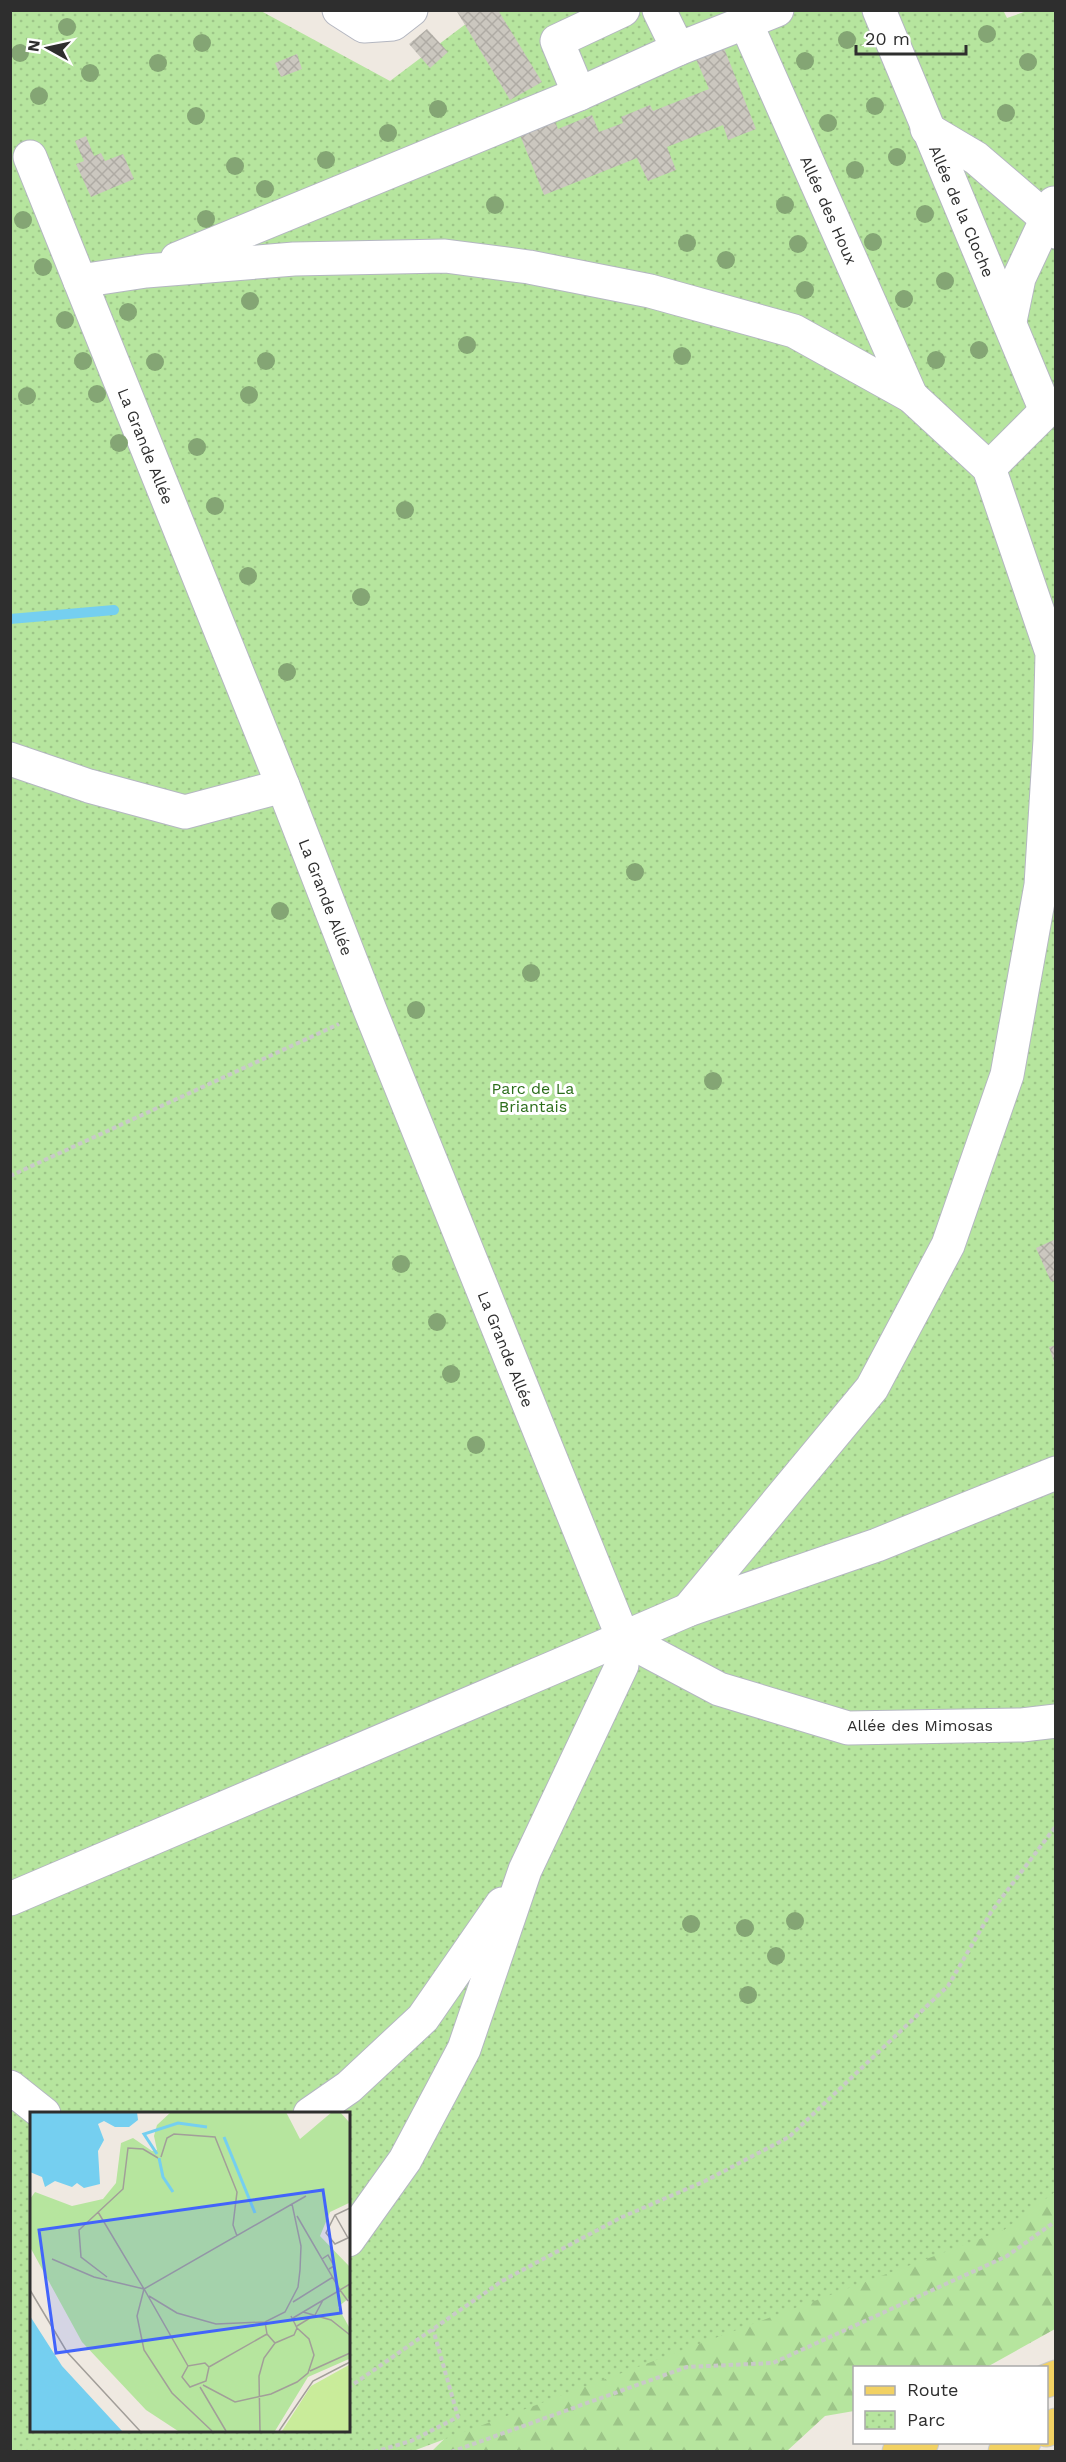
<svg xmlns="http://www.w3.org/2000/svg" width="1066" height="2462" font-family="'Work Sans',sans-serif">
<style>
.forest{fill:url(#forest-firs)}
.park{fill:url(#park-dots);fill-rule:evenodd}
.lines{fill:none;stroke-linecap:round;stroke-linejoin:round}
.stream{stroke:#75cff0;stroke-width:10}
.building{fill:url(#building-cross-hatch)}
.minor-casing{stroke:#b4b7c1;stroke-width:35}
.major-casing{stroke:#c9c9c9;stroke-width:35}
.path{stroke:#c9c9c9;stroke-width:4;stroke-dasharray:4.5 3;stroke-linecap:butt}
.minor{stroke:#fff;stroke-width:33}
.major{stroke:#f2d163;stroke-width:33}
.tree{fill:#84a574}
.labels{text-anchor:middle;stroke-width:6;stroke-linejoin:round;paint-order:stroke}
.street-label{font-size:16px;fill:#2e2e2e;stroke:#fff}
.park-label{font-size:16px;fill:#2c6e1b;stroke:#fff}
.inset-river{fill:none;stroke:#75cff0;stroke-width:3}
.inset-road{fill:none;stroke:#a29e99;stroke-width:1.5}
.view{fill:#4264fb;fill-opacity:0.15;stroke:#4264fb;stroke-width:3}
.inset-edge{fill:none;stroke:#2e2e2e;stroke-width:3}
</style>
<defs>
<pattern id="forest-firs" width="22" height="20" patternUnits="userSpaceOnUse" patternTransform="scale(1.5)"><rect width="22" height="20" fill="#b6e59e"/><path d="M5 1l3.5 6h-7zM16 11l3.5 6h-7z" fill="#9dc588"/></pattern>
<pattern id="park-dots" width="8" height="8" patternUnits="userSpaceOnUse" patternTransform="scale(1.5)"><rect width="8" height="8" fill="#b6e59e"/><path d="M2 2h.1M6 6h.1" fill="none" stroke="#9dc588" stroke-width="1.8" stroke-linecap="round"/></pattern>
<pattern id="building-cross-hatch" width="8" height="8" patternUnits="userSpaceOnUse" patternTransform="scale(1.5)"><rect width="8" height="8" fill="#cbc7bf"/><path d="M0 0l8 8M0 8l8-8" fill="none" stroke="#afaba4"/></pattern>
</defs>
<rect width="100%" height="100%" fill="#efe9e1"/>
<path class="forest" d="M1055 1838V2329L987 2367 854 2368V2411L825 2416 787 2451H432Z"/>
<path class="park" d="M1003 10 1007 18 1027 11H1055V2192L1004 2230 413 2451 11 2452V11H261L390 81 483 11ZM32 2114H348V2430H32Z"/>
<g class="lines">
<path class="stream" d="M10 619 114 610"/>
</g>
<g class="building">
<path d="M456 10H498L542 82 510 100Z"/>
<path d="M427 29 448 52 430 68 409 44Z"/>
<path d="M724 48 756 129 728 140 723 125 667 147 676 170 648 181 637 158 544 195 518 130 553 116 558 129 592 115 599 132 623 123 621 117 650 105 653 111 709 89 696 59Z"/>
<path d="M297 54 302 69 281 77 275 63Z"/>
<path d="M86 136 94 156 101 153 105 161 123 154 134 179 91 197 76 164 84 161 75 141Z"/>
<path d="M1056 1239V1280L1051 1282 1036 1248Z"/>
<path d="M1056 1345V1364L1055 1365 1049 1347Z"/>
</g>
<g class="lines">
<g class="minor-casing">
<g id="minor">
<path d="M339 10 364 26 393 24 411 10"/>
<path d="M659 10 678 49"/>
<path d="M879 10 1046 411"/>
<path d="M746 23 911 396"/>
<path d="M579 94 557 41 623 10"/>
<path d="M927 129 976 158 1047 219 1056 232"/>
<path d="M30 157 283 786 370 1010 623 1638"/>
<path d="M177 259 579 94 678 49 777 10"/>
<path d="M80 281 146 271 294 259 445 256 529 267 650 291 794 331 911 396 989 468 1052 653 1050 740 1041 885 1007 1075 948 1245 872 1388 688 1610"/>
<path d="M1010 321 1019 278 1054 203"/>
<path d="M989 468 1046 411 1056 407"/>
<path d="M10 759 89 786 185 812 283 786"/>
<path d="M623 1638 719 1689 848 1728 1022 1725 1056 1721"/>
<path d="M10 1899 623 1638"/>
<path d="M10 2087 44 2114"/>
<path d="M310 2114 349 2087 423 2018 502 1904"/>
<path d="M348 2240 405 2160 464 2049 525 1870 622 1665 623 1638 688 1610 877 1545 1056 1473"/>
</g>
</g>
<g class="major-casing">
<g id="major">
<path d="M1046 2381 1056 2377"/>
<path d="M1046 2430 1056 2425"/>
<path d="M899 2452 922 2442"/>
<path d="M1005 2452 1024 2442"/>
</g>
</g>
<g class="path">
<path d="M10 1176 339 1024"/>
<path d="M348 2388 502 2281 620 2218 705 2181 789 2137 948 1986 991 1912 1056 1826"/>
<path d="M374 2452 411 2441 458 2417 433 2329"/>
<path d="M451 2452 687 2367 773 2363 1007 2256 1056 2221"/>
</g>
<use href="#minor" class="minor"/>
<use href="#major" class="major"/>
</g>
<g class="tree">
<circle cx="67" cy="27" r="9"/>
<circle cx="987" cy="34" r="9"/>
<circle cx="847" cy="40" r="9"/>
<circle cx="202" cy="43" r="9"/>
<circle cx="20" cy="53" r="9"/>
<circle cx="805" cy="61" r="9"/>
<circle cx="1028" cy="62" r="9"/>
<circle cx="158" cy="63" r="9"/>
<circle cx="90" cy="73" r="9"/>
<circle cx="39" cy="96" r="9"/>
<circle cx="875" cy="106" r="9"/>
<circle cx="438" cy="109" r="9"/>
<circle cx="1006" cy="113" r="9"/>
<circle cx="196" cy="116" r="9"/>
<circle cx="828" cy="123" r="9"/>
<circle cx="388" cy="133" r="9"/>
<circle cx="897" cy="157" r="9"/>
<circle cx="326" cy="160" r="9"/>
<circle cx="235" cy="166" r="9"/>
<circle cx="855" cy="170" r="9"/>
<circle cx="265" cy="189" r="9"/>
<circle cx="495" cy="205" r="9"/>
<circle cx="785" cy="205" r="9"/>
<circle cx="925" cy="214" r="9"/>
<circle cx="206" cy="219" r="9"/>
<circle cx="23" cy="220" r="9"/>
<circle cx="873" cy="242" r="9"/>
<circle cx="687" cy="243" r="9"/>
<circle cx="798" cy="244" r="9"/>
<circle cx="726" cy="260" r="9"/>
<circle cx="43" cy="267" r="9"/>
<circle cx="945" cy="281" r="9"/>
<circle cx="805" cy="290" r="9"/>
<circle cx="904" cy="299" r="9"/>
<circle cx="250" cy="301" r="9"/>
<circle cx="128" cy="312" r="9"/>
<circle cx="65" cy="320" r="9"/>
<circle cx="467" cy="345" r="9"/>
<circle cx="979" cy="350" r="9"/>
<circle cx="682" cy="356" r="9"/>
<circle cx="936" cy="360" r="9"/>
<circle cx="83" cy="361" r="9"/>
<circle cx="266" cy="361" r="9"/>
<circle cx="155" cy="362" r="9"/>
<circle cx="97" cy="394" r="9"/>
<circle cx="249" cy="395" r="9"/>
<circle cx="27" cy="396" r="9"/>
<circle cx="119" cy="443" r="9"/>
<circle cx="197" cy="447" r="9"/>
<circle cx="215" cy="506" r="9"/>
<circle cx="405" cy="510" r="9"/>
<circle cx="248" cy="576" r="9"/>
<circle cx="361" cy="597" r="9"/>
<circle cx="287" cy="672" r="9"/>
<circle cx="635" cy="872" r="9"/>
<circle cx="280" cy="911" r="9"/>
<circle cx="531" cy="973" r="9"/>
<circle cx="416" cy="1010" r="9"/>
<circle cx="713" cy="1081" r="9"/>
<circle cx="401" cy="1264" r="9"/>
<circle cx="437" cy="1322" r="9"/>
<circle cx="451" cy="1374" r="9"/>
<circle cx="476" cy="1445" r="9"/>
<circle cx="795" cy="1921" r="9"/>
<circle cx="691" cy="1924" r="9"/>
<circle cx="745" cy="1928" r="9"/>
<circle cx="776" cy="1956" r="9"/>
<circle cx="748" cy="1995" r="9"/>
</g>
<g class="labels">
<g class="street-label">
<text transform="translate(829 210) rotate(66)" y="6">Allée des Houx</text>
<text transform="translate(962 211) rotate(67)" y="6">Allée de la Cloche</text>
<text transform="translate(146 446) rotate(68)" y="6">La Grande Allée</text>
<text transform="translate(326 897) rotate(69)" y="6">La Grande Allée</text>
<text transform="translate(506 1349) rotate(68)" y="6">La Grande Allée</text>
<text x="920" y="1731">Allée des Mimosas</text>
</g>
<g class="park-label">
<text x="533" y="1094">Parc de La<tspan x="533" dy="18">Briantais</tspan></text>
</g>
</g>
<g transform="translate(30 2112)">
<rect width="320" height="320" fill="#efe9e1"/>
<path d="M141 0H256L270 27 302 0H310L319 10V91L300 100 290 124 319 154V186L308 195 319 215V247L278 265 245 319H148L116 298 52 230 0 135V87L5 80 42 94 73 87 86 71 91 31 103 26 122 39 127 38 124 24 127 13Z" fill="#b6e59e"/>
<path d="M319 253V319H252L281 274Z" fill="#c9ec9a"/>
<path d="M0 0H107L108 8 99 15H85L74 9 68 12 74 28 68 39 70 72 54 76 47 71 42 75 25 69 15 75 12 65 0 60ZM0 204 32 254 92 319H0Z" fill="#75cff0"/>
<path class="inset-river" d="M194 25 225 101M127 42 114 22 148 11 177 15M129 46 133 65 143 80"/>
<path class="inset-road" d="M131 45 137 26 144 22 185 25 207 80 203 113 207 124M320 96 305 103 296 121 305 132 320 125M68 100 114 177M305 103 318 126M267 104 310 178 320 172M22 147 64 165 114 177 158 254 175 251 179 255 237 222 235 210M292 147 298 143 304 154 299 157M77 165 51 145 49 118 93 77 98 36 113 37 128 46M114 177 276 84M114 177 107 204 114 238 142 281 182 319M0 178 37 240 110 319M119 184 147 201 186 212 235 210 255 200 268 175 270 158 271 134 262 92M263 190 303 165M273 200 301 208 320 223M263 206 310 178 318 189M267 214 285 203 293 188M237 222 245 231 264 223 267 216 261 204M158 254 152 265 160 275 176 269 179 255M280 259 320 241M173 273 205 290 241 282 267 270 278 261 284 243 279 227 267 216M170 275 196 319M230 319 229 264 234 246 245 231M249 319 283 269 320 250"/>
<path class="view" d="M293 78 311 201 26 241 9 118Z"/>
<rect width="320" height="320" class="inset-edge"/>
</g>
<rect width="1066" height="2462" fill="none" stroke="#2e2e2e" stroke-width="24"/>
<rect x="853" y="2366" width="195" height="78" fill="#ffffff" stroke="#ababab" stroke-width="1.5"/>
<rect x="865" y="2386" width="30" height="9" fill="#f2d163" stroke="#ababab" stroke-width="1.5"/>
<text x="907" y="2396" font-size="18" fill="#2e2e2e">Route</text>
<rect x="865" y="2411" width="30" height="18" fill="url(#park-dots)" stroke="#ababab" stroke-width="1.5"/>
<text x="907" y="2426" font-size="18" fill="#2e2e2e">Parc</text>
<g transform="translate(48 48) rotate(278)" stroke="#ffffff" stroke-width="4.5" paint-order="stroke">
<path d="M0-4.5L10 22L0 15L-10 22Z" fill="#2e2e2e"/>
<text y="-9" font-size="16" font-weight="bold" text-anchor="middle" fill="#2e2e2e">N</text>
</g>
<path d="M856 45v9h110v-9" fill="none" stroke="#2e2e2e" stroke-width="3"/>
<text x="865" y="45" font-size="18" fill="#2e2e2e" stroke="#ffffff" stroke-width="4.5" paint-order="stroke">20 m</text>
</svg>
